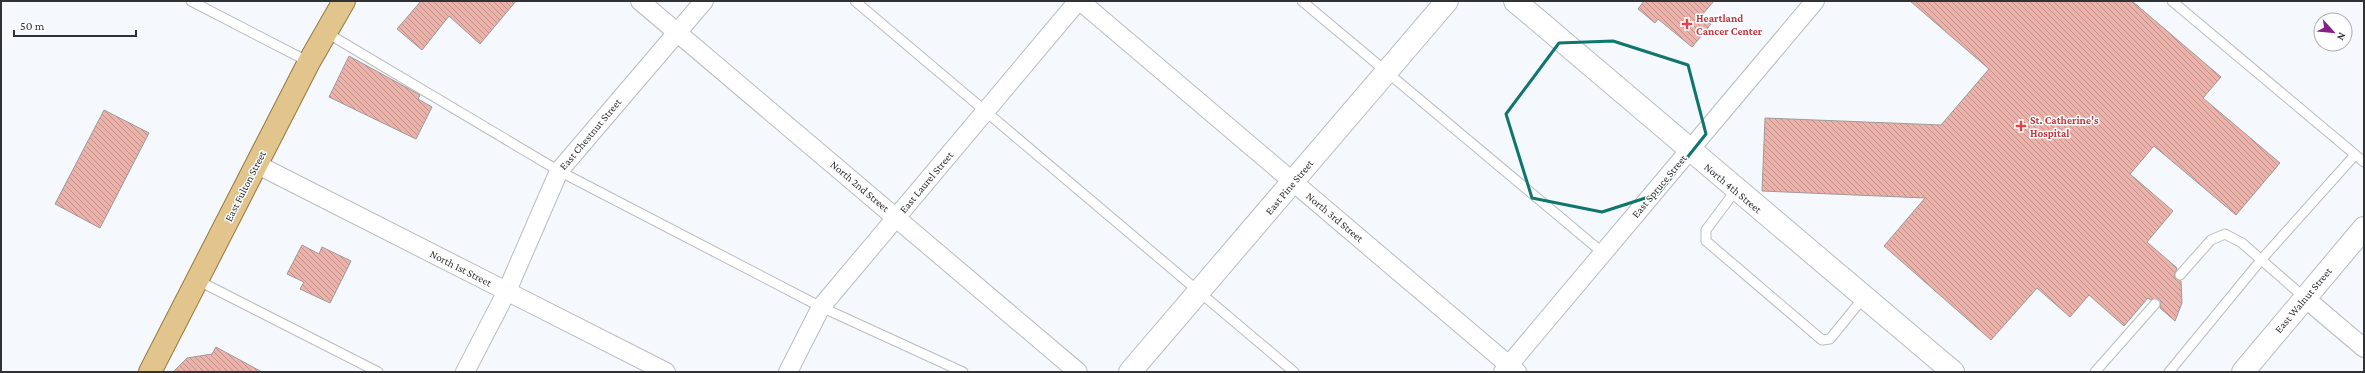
<svg xmlns="http://www.w3.org/2000/svg" width="2365" height="373" font-family="'Crimson Pro',serif">
<style>
.building{fill:url(#building-back-hatch);stroke:#a09a99}
.lines{fill:none;stroke-linecap:round;stroke-linejoin:round}
.lane-casing{stroke:#babcc1;stroke-width:11}
.street-casing{stroke:#babcc1;stroke-width:20}
.secondary-casing{stroke:#babcc1;stroke-width:24}
.primary-casing{stroke:#97793c;stroke-width:24}
.lane{stroke:#fff;stroke-width:9}
.street{stroke:#fff;stroke-width:18}
.secondary{stroke:#fff;stroke-width:22}
.primary{stroke:#e2c58d;stroke-width:22}
.marked{fill:none;stroke:#0f766e;stroke-width:3;stroke-linejoin:round}
.health-dot{fill:#e0444e;stroke:#fff;stroke-width:1.5}
.labels{text-anchor:middle;stroke-width:3;stroke-linejoin:round;paint-order:stroke}
.health-label{font-size:11px;font-weight:bold;fill:#be3a42;stroke:#fff;text-anchor:start}
.street-label{font-size:11px;fill:#313234;stroke:#fff}
</style>
<defs>
<pattern id="building-back-hatch" width="6" height="6" patternUnits="userSpaceOnUse"><rect width="6" height="6" fill="#ecb2aa"/><path d="M-1 5l2 2M0 0l6 6M5-1l2 2" fill="none" stroke="#c0918b"/></pattern>
</defs>
<rect width="100%" height="100%" fill="#f5f8fd"/>
<g class="building">
<path d="M421 1H516L480 44 449 16 422 50 397 29Z"/>
<path d="M1644 1H1714L1701 16 1711 24 1692 47 1658 19 1655 23 1638 9Z"/>
<path d="M1910 1H2132L2221 77 2203 98 2280 163 2236 215 2154 146 2130 174 2173 211 2147 242 2177 268 2174 277 2181 281 2182 303 2175 321 2160 308 2161 302 2159 299 2151 300 2148 298 2124 326 2089 295 2070 317 2037 288 1991 340 1884 246 1925 198 1762 191 1765 118 1941 125 1989 69Z"/>
<path d="M349 56 420 95 418 99 432 107 416 139 329 97Z"/>
<path d="M104 110 149 133 100 228 55 204Z"/>
<path d="M302 245 319 254 322 247 351 261 330 303 300 289 304 282 287 274Z"/>
<path d="M216 347 262 372H173L187 358 212 354Z"/>
</g>
<g class="lines">
<g class="lane-casing">
<g id="lane">
<path d="M191 1 309 62"/>
<path d="M855 1 1294 372"/>
<path d="M1302 1 1603 253"/>
<path d="M2172 1 2364 162"/>
<path d="M327 33 559 171 821 307 963 372"/>
<path d="M1736 190 1706 230V241L1822 340 1830 339 1864 297"/>
<path d="M2180 275 2211 240 2225 234 2242 243 2305 298"/>
<path d="M197 280 378 372"/>
<path d="M2095 372 2155 304"/>
<path d="M2169 372 2261 260 2355 155"/>
</g>
</g>
<g class="street-casing">
<g id="street">
<path d="M640 1 1078 372"/>
<path d="M1080 1 1517 372"/>
<path d="M256 164 666 372"/>
<path d="M2305 298 2364 348"/>
<path d="M465 372 507 291 559 171 704 1"/>
<path d="M788 372 821 307 1078 1"/>
<path d="M1503 372 1815 1"/>
</g>
</g>
<g class="secondary-casing">
<g id="secondary">
<path d="M1515 1 1953 372"/>
<path d="M1130 372 1447 1"/>
<path d="M2243 372 2364 228"/>
</g>
</g>
<g class="primary-casing">
<path id="primary" d="M150 372 309 62 344 1"/>
</g>
<use href="#lane" class="lane"/>
<use href="#street" class="street"/>
<use href="#secondary" class="secondary"/>
<use href="#primary" class="primary"/>
</g>
<path class="marked" d="M1613 41 1688 65 1706 134 1658 194 1602 212 1532 198 1506 114 1559 43Z"/>
<g class="health-dot">
<path d="M1685 18h4v4h4v4h-4v4h-4v-4h-4v-4h4z"/>
<path d="M2019 120h4v4h4v4h-4v4h-4v-4h-4v-4h4z"/>
</g>
<g class="labels">
<g class="health-label">
<text x="1696" y="22">Heartland<tspan x="1696" dy="13">Cancer Center</tspan></text>
<text x="2030" y="124">St. Catherine's<tspan x="2030" dy="13">Hospital</tspan></text>
</g>
<g class="street-label">
<text transform="translate(590 134) rotate(-50)" y="4">East Chestnut Street</text>
<text transform="translate(926 182) rotate(-50)" y="4">East Laurel Street</text>
<text transform="translate(245 186) rotate(-63)" y="4">East Fulton Street</text>
<text transform="translate(860 186) rotate(40)" y="4">North 2nd Street</text>
<text transform="translate(1659 186) rotate(-50)" y="4">East Spruce Street</text>
<text transform="translate(1289 187) rotate(-50)" y="4">East Pine Street</text>
<text transform="translate(1733 188) rotate(40)" y="4">North 4th Street</text>
<text transform="translate(1335 217) rotate(40)" y="4">North 3rd Street</text>
<text transform="translate(461 268) rotate(27)" y="4">North 1st Street</text>
<text transform="translate(2303 300) rotate(-50)" y="4">East Walnut Street</text>
</g>
</g>
<rect width="2365" height="373" fill="none" stroke="#313234" stroke-width="4"/>
<g transform="translate(2333 32) rotate(117)"><circle r="19" fill="#ffffff" stroke="#adadae"/>
<path d="M0-3L7 15L0 10L-7 15Z" fill="#871f86"/>
<text y="-6" font-size="11" font-weight="bold" text-anchor="middle" fill="#313234">N</text>
</g>
<path d="M14 30v6h122v-6" fill="none" stroke="#313234" stroke-width="2"/>
<text x="20" y="30" font-size="12" fill="#313234" stroke="#ffffff" stroke-width="3" paint-order="stroke">50 m</text>
</svg>
